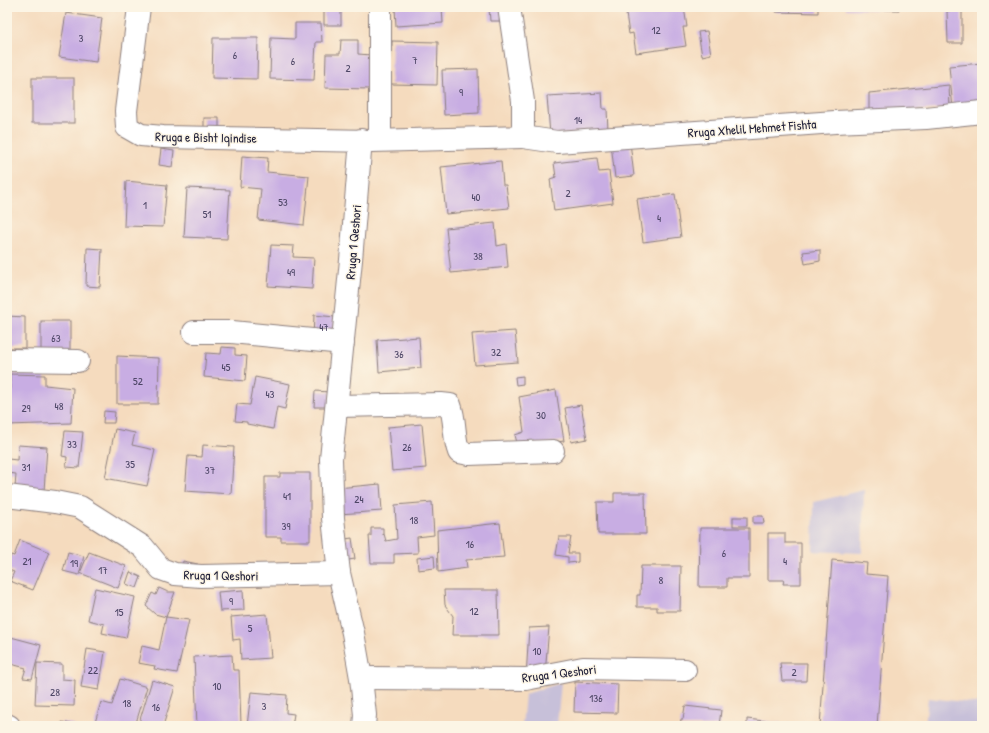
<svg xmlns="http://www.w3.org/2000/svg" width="989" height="733" font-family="'Patrick Hand',sans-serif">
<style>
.industrial{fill:#c7c0d9}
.building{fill:#c8ade3}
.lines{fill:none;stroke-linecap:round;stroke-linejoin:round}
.minor-casing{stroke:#8c7e7c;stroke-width:24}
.minor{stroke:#fff;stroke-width:22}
.labels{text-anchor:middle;stroke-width:3;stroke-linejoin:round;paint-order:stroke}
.number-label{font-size:11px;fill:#4c4565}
.street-label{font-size:13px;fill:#22223b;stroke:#fcf5e5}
</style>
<rect width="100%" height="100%" fill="#fcf5e5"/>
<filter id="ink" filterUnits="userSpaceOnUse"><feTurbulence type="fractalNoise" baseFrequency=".025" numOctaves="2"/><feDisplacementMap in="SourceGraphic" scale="8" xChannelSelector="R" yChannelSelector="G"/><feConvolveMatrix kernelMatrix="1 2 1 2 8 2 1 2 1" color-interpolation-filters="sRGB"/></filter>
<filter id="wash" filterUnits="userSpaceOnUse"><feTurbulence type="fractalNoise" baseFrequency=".012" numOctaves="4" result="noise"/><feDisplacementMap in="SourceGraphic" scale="16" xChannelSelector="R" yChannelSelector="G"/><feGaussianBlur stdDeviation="0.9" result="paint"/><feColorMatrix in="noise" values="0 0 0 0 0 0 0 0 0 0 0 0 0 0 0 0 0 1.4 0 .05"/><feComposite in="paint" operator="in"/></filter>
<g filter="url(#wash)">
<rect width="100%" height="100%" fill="#f5dbbe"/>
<g class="industrial">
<path d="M864 490 862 553 813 551 814 502Z"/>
<path d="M561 683 557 726H522L525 694Z"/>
<path d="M928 698 982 704V726H925Z"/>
</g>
<g id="blocks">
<g class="building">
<rect x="324" y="7" width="17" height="18"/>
<path d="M398 7H442L443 23 396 26 395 8Z"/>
<path d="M489 7H504L506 21H490Z"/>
<path d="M625 7H684L687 27H683L686 46 636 53 633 33 629 34Z"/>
<path d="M776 7H818V13L776 12Z"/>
<path d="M846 7H899V10L846 9Z"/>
<path d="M962 10V43H948L947 11Z"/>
<path d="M66 13 102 18 96 62 59 57Z"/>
<path d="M295 23H321L322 42H316L314 80 270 79 271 38 295 39Z"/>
<path d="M707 31 711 54 702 56 698 32Z"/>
<path d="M213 38H258L257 79 212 78Z"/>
<path d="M341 40H358V54L371 55 370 89 325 88 326 54H340Z"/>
<path d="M392 41 438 42 437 85 391 84Z"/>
<path d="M982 63V107L953 109 949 66Z"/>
<path d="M478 69 479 113 444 115 442 70Z"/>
<rect x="32" y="78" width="42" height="45"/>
<path d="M949 85 950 108 869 114V93Z"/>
<path d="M602 93 603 109H607L608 131 550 135 547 96Z"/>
<rect x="204" y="118" width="15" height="19"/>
<path d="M630 142 634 176 615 178 611 144Z"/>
<path d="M161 149 174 151 172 167 159 165Z"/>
<path d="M242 156 268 158 267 172 309 176 304 225 258 220 261 189 240 187Z"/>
<path d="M597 158 599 172 609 171 613 203 554 211 550 179 556 177 554 163Z"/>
<path d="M501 161 503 185H506L509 208 446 214 441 167Z"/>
<path d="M126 181 167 185 163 227 124 226Z"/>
<path d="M187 188 230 190 227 239 184 237Z"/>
<path d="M675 194 681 237 643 242 637 199Z"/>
<path d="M495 223 497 246 506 244 508 267 451 273 446 228Z"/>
<path d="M271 245 294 246 293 257 314 258 312 289 268 286Z"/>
<path d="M87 248 102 249 100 287 86 286Z"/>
<path d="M820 250V261L805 264 803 252Z"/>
<path d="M314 315 335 317 333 339 313 338Z"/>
<path d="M7 316 25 317V348H7Z"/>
<rect x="41" y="321" width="29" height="33"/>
<path d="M515 331 518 362 475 365 472 334Z"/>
<path d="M419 337 421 368 379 372 377 340Z"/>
<path d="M222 347 235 348V355L247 356 245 381 204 377 206 353 221 354Z"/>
<path d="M117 356 159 358 158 404H117Z"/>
<path d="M10 374 45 375V385L73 388 71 423 7 425V391H10Z"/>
<path d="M523 376V384L516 385 515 377Z"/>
<path d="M255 377 290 384 285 409 277 407 273 429 247 424V422L235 421 237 404 250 405Z"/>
<path d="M556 390 564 441 518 447 515 435 524 432 519 397Z"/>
<path d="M315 391 330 392V407H314Z"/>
<path d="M581 405 587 439 571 442 565 408Z"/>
<path d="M104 411 115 412 114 423H103Z"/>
<path d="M422 424 426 468 392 471 388 427Z"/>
<path d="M115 429 135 433 132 445 155 450 147 486 105 478Z"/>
<path d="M65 431 83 432 79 468 66 467 67 457 62 456Z"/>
<path d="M18 445 47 447 44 491 15 488 16 474 7 473 8 459 17 460Z"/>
<path d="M203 445 234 447 231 494 185 491 188 456 202 457Z"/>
<path d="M280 473H310V541H281V537H265V477H280Z"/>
<path d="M380 484 382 511 339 514 337 488Z"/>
<path d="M614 493H645L646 534H598L597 502H614Z"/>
<path d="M432 502 434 535 417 537 418 553 394 554V563H371L369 536H371V528H383V535L384 534 386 541 397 539 395 505Z"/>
<path d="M753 516H763L764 523H753Z"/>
<rect x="733" y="517" width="14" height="9"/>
<path d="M500 523 504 557 466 560 467 568 438 572 437 530Z"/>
<path d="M700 528H749V578H727V587H699Z"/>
<path d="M768 533H785V543H801V584H783L784 580H768Z"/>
<path d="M559 537H571L568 553H578V562L568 563V557L556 555Z"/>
<path d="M352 538 355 559 342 561 339 540Z"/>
<path d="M20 540 49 552 33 590 10 581 14 572 7 569V565L11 555 14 556Z"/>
<path d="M68 552 84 556 79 575 63 571Z"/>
<path d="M89 552 126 566 118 588 80 573Z"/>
<path d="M434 556 435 568 418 570 417 558Z"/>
<path d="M832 560 867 563 866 574 888 576 877 726H820Z"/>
<path d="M183 561 198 564 197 570 182 567Z"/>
<path d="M641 566H681L680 611H657V607H637V595H640Z"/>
<path d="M130 572 141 577 137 588 126 584Z"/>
<path d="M95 588 135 597 126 638 102 633 104 624 88 620Z"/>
<path d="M159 588 168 592H175L166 617 155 614 146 606 152 593 156 595Z"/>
<path d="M243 590 244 610 220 611 218 592Z"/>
<path d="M444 590H498L499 635H452L453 616 445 605Z"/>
<path d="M267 614 271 658 241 660 240 639 233 640 231 617Z"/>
<path d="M166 617 189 620 177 673 154 669 155 666 138 663 142 646 159 650Z"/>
<path d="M549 627 545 674 526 678 529 628Z"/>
<path d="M7 636 41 645 32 679 23 678 26 668 7 663Z"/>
<path d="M87 649 105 652 99 690 81 687Z"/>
<path d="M232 655 233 670H239L241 724 197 726 194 657Z"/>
<path d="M37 663 62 664V679L75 680 74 706 35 705Z"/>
<path d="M780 663H807L806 681H782Z"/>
<path d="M120 679 147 687 135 726H94L101 702 112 705Z"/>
<path d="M152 680 175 687 163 726H138Z"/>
<path d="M575 682 618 684 617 713 574 712Z"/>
<path d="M251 692 287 695 286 713 294 714 292 726H247Z"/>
<path d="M685 706 721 710 719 726H680L681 719H683Z"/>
<path d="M747 719 781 723 780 726H747Z"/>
<path d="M62 722 75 725V726H61Z"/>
</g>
</g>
</g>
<g filter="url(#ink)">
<use href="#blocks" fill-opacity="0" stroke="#8c7e7c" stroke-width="1"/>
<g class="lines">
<g class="minor-casing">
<g id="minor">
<path d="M139 7 126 111 127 127 141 135 163 137 372 141 523 137V101L509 7"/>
<path d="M380 7V140"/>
<path d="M523 137 557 142 835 122 926 118 982 112"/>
<path d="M361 140 351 260 331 459 333 518 339 573 353 633 361 678 365 715 364 726"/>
<path d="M194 332H232L343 343"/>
<path d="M7 360 78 361"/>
<path d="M337 406 441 404 450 405C456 421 453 437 459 452L469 454 553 451"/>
<path d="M7 496 55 502 80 507 143 547 161 569 175 574 201 576 339 573"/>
<path d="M361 678 526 679 583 668 685 670"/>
<path d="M7 725 9 726"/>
</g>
</g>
<use href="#minor" class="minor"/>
</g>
</g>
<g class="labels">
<g class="number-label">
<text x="656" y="34">12</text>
<text x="81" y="42">3</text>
<text x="235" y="59">6</text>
<text x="415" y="64">7</text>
<text x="293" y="65">6</text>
<text x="348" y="72">2</text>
<text x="461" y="96">9</text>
<text x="578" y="124">14</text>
<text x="568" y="197">2</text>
<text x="476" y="201">40</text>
<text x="283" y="206">53</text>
<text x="145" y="209">1</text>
<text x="207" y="218">51</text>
<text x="659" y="222">4</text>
<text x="478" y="260">38</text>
<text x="291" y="276">49</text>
<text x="324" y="331">47</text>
<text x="56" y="342">63</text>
<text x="496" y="356">32</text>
<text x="399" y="358">36</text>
<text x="226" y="371">45</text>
<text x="138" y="385">52</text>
<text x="270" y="398">43</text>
<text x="59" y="410">48</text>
<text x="26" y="412">29</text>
<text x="541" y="419">30</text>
<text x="72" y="448">33</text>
<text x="407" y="451">26</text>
<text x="130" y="468">35</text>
<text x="26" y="471">31</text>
<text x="210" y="474">37</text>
<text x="287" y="500">41</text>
<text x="359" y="503">24</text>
<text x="414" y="524">18</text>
<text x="286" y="530">39</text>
<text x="470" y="548">16</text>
<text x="724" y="557">6</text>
<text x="27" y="565">21</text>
<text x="785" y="565">4</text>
<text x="74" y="567">19</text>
<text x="103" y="574">17</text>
<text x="661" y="584">8</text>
<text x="231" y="605">9</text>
<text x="474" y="615">12</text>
<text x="119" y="616">15</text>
<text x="250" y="632">5</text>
<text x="537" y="655">10</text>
<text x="93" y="674">22</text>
<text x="794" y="676">2</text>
<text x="217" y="690">10</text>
<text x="55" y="696">28</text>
<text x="596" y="702">136</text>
<text x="127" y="707">18</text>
<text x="264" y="710">3</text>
<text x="156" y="711">16</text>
</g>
<g class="street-label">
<text transform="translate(752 128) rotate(-4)" y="5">Rruga Xhelil Mehmet Fishta</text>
<text transform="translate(206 137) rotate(1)" y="5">Rruga e Bisht Iqindise</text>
<text transform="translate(353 242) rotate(-85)" y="5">Rruga 1 Qeshori</text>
<text transform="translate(221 575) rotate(1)" y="5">Rruga 1 Qeshori</text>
<text transform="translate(559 673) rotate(-7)" y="5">Rruga 1 Qeshori</text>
</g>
</g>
<rect width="989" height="733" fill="none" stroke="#fcf5e5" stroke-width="24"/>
</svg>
